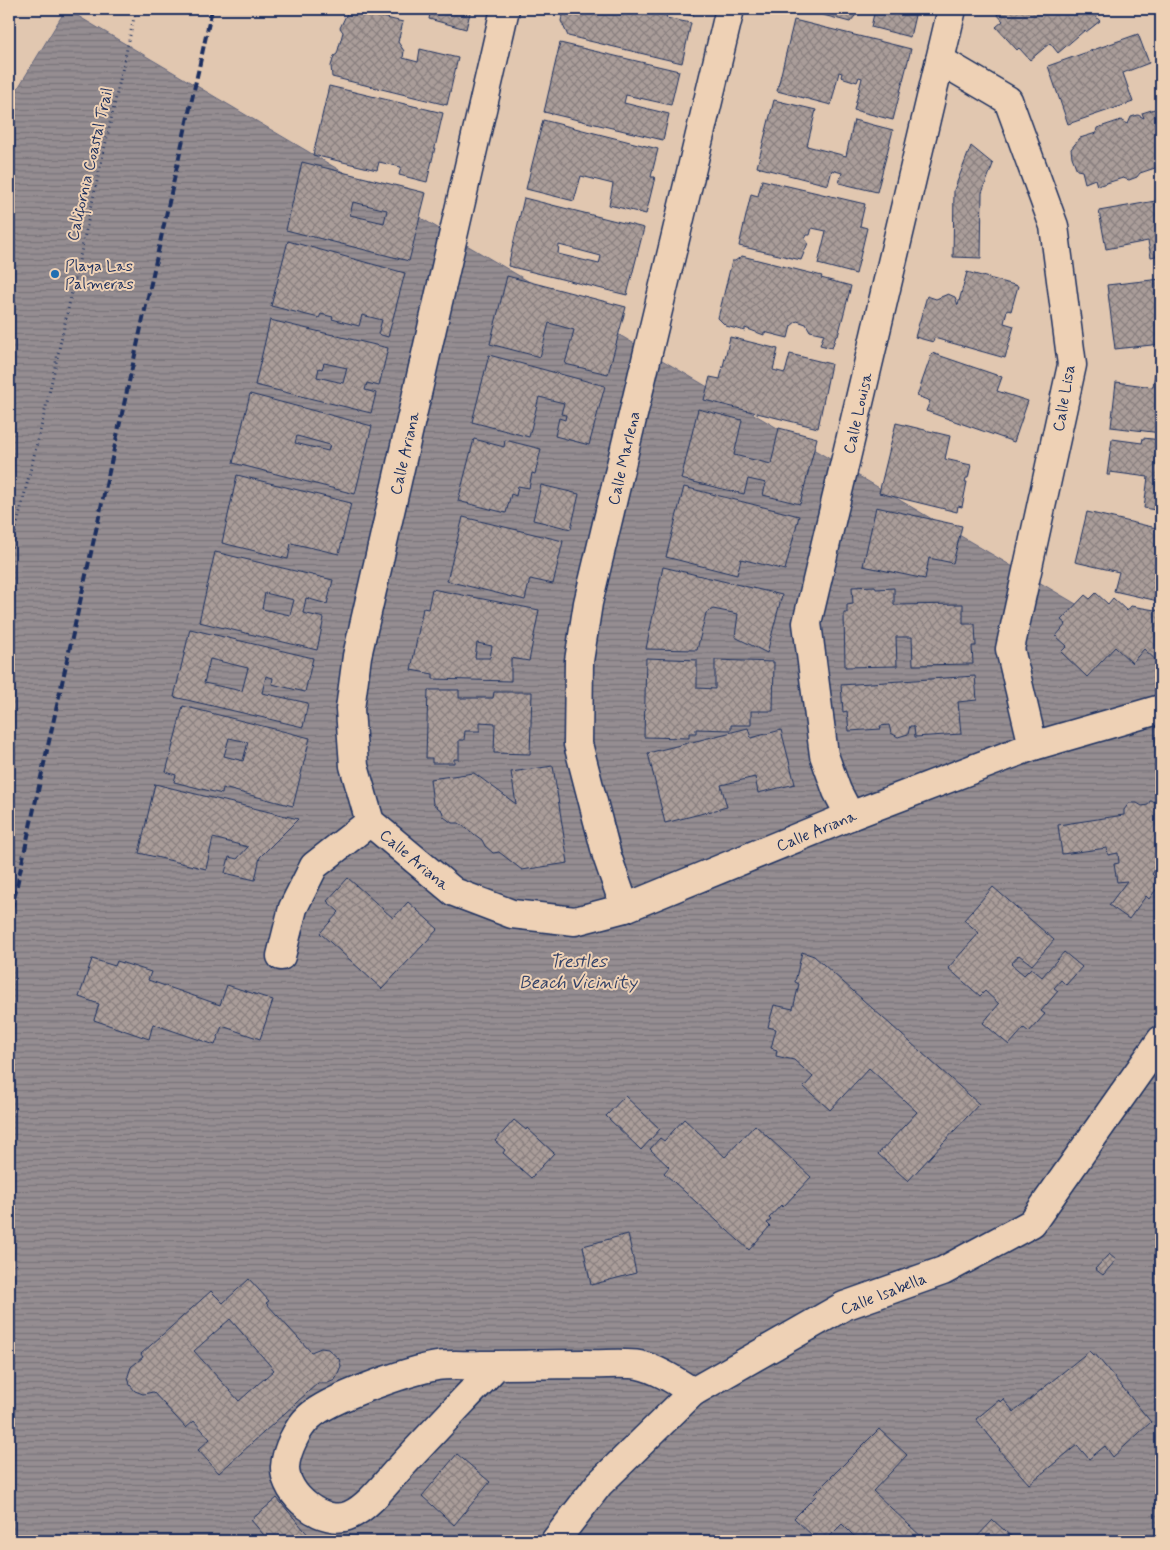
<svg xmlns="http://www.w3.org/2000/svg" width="1170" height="1550" font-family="Mynerve,sans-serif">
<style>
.water{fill:url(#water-rules);stroke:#64677d}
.building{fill:url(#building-cross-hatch);stroke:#1b2f5e;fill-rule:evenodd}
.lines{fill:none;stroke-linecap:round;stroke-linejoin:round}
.minor-casing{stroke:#1b2f5e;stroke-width:31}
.path{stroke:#1b2f5e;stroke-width:3;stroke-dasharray:1 4;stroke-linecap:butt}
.minor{stroke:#eed1b5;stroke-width:28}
.rail{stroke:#1b2f5e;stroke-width:4;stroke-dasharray:8 4;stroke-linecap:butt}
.poi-dot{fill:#1f6fb2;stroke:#eed1b5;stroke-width:2}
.labels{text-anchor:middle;stroke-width:4;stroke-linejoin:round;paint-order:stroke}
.street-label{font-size:16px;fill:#1b2f5e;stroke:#eed1b5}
.poi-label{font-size:16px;fill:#1b2f5e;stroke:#eed1b5;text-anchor:start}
.water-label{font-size:18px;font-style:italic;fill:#334268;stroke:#eed1b5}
</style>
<defs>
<pattern id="water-rules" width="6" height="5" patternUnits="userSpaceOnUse" patternTransform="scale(1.25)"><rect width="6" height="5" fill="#958d91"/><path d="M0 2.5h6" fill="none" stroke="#79747a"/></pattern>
<pattern id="building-cross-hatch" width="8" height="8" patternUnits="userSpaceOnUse" patternTransform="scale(1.25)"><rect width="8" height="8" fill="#aa9d99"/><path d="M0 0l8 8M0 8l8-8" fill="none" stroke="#8a8080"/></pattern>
</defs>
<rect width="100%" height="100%" fill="#e1c7b0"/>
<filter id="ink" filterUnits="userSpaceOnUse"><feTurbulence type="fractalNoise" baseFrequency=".02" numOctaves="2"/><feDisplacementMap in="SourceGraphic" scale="10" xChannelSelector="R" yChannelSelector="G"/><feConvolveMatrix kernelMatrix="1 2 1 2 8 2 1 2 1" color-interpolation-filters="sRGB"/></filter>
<g filter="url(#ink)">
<path class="water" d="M66 9 1161 654V1541H9V103Z"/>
<g class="building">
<path d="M349 9 403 22 398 42 404 51 403 58 418 62 420 49 458 58 447 105 332 77 331 66 334 56 337 54 343 32 340 28Z"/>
<path d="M388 9H407L406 14Z"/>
<path d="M431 9H471L466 29 429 19Z"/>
<path d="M564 9H694L693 16 668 10 666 18 691 23 682 63 568 36 561 21Z"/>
<path d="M800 9H873L860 10 850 22Z"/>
<path d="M875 9 916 11 910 37 871 27Z"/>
<path d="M997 9H1089L1100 21 1086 32 1085 30 1058 53 1050 43 1030 60 1019 48 1017 50 996 27 1003 21 997 14Z"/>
<path d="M794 20 911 49 893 120 854 110 862 78 859 77 857 82 841 77 842 73 839 72 831 105 777 91Z"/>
<path d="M1138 34 1149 63 1123 73 1133 102 1068 124 1048 66Z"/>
<path d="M560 43 679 71 671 105 626 95 624 103 669 114 663 140 544 112Z"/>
<path d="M329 86 443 113 427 182 399 175 401 167 379 162 377 170 313 155Z"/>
<path d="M774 100 816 110 807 146 846 156 854 120 893 130 877 192 839 183 842 173 832 170 828 185 757 167Z"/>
<path d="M1161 107V166L1140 173 1137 177 1129 180 1123 178 1097 186 1095 179 1085 183 1082 171 1077 170 1072 157 1071 149 1075 144 1080 138 1096 133 1097 128 1121 120 1128 124 1131 117 1138 115 1144 118 1142 113Z"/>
<path d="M543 120 658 149 651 177H655L646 214 609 205 613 184 581 176 574 201 526 189Z"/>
<path d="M971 146 993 164 982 193 981 258 953 257 954 190Z"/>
<path d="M302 162 426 193 409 261 286 230ZM353 202 387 210 384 223 350 215Z"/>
<path d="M762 180 865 204 860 226 867 228 856 274 818 264 826 231 812 228 810 235H807L805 239 808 243 801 260 739 246 751 194 758 196Z"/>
<path d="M524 198 644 228 627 295 508 266ZM559 245 601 256 599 264 558 254Z"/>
<path d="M1161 200V255L1151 257 1148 241 1106 249 1099 211Z"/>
<path d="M288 241 405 273 388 337 378 334 382 320 362 315 359 326 332 319 333 317 321 314 319 318 271 306Z"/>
<path d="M742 256 822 276 821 278 851 286 838 336H836L832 348 820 345 824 334 810 331 806 324 797 321 791 326 788 338 764 332V335L745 328V331L726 326 718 318 732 261H735Z"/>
<path d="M967 272 1018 286 1011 311 1007 310 1004 323 1014 326 1005 358 934 338 933 342 915 337 927 296 936 299 948 294 955 297 958 305Z"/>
<path d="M507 276 626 307 608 374 565 364 574 330 549 323 540 357 490 344Z"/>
<path d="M1161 279V344L1115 349 1107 285Z"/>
<path d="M270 320 388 348 379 386 367 383 365 390 376 393 371 413 255 385ZM324 363 347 368 343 383 317 377 319 368 322 369Z"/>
<path d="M730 337 778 349 773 370 785 373 790 354 831 364 818 428 704 400 710 377 720 379Z"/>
<path d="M932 353 1002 377 997 391 1028 401 1014 442 926 411 930 401 917 396Z"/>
<path d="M489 355 605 386 589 445 555 436 559 418 565 420 566 415 561 414 564 403 539 397 529 437 472 422Z"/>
<path d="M1157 358 1161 359V433L1111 427 1116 382 1153 387Z"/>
<path d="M250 394 372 426 355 494 233 463ZM297 436 330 445 328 451 295 443Z"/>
<path d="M698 409 742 420 734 455 771 464 779 428 817 438 800 504 763 495 766 483 748 479 744 494 681 479Z"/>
<path d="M896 423 950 436 945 459 971 465 968 478H966L965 482H967L962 507 958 506 957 512 879 493Z"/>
<path d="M1143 438 1161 440V511L1144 508 1148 477 1110 472V475H1107L1112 439 1142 443Z"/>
<path d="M474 439 504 447 505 440 541 449 535 474 532 473 529 488 518 486 516 496 511 494 506 513 458 501Z"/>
<path d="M237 475 351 503 339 554 291 543 288 559 222 543Z"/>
<path d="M541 485 579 494 571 529 533 520Z"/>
<path d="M684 487 799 516 785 570 741 559 737 575 666 557Z"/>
<path d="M876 507 962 526 953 563 929 558 925 579 863 566Z"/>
<path d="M1087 512 1161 529V586L1158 601 1114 591 1119 572 1075 562Z"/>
<path d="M463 517 563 541 553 584 530 579 525 600 447 581Z"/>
<path d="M215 552 333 580 327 604 306 598 303 613 324 618 317 650 199 622ZM265 593 294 600 290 615 262 609Z"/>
<path d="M663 567 782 595 767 653 735 637 738 614 713 609 706 613 697 650 646 649Z"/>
<path d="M875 586 876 589 894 588V605L963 604V624H975L976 646H972L973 664 913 665 912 637H896L897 666 845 667 844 613H847V605L853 604 852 587Z"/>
<path d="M432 589 539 610 529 661 511 658V681L433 679V674L411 670 423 608 428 609ZM477 643 492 646 490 658H475Z"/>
<path d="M1096 593 1108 604 1113 598 1127 611 1131 606 1161 611 1160 664 1144 649 1132 663 1115 647 1087 677 1061 652 1067 646 1056 636 1066 624 1061 620 1085 595 1090 599Z"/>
<path d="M190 629 313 658 305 692 272 684 273 678 266 676 262 693 308 703 303 727 174 697ZM210 659 248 668 242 691 204 683Z"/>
<path d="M646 658 697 660V688L715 689V660L774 662 773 711H751V725H731V730L696 729V733H689V738L644 737Z"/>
<path d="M975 676 977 700 958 702 961 734 915 737 914 726H910L908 734 898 737 891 733 889 725 880 726 881 729 849 731 847 711 843 712 841 685Z"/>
<path d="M428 690H459V698H493L494 692H532L530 754 494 753 495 723 480 722V731H465L464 740H459V759H454V763H432V758H426Z"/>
<path d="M183 706 310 738 293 806 223 788 222 794 174 782 176 775 166 772ZM229 738 248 742 243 761 224 756Z"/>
<path d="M748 728 751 738 781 730 795 784 758 793 755 777 721 785 727 807 665 823 648 753Z"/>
<path d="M553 766 568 863 522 870 499 852 493 853 485 846 482 840 459 823H452L444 817 442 811 433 804 430 779 474 773 516 804 511 772Z"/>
<path d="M155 784 298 819 260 857 255 880 225 873 229 857 237 859 248 847 213 838 206 869 139 853Z"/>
<path d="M1150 801 1161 802V876L1155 870 1152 874 1161 883 1149 899 1146 896 1129 919 1109 905 1127 881 1117 882 1114 864 1119 863 1118 853 1108 855 1107 848 1062 854 1058 825 1124 815V810L1129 803H1137L1142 806 1148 805Z"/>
<path d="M348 878 393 918 408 902 438 929 382 989 320 933 339 912 327 901Z"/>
<path d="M993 887 1054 940 1032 965 1019 955 1011 964 1024 975 1031 968 1042 977 1064 952 1082 967 1066 985 1061 980 1054 988 1058 991 1041 1011 1045 1014 1029 1032 1024 1028 1009 1045 983 1023 999 1004 985 991 980 996 948 968 979 933 964 920Z"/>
<path d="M802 952 814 956 979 1104 908 1181 878 1154 917 1112 869 1068 830 1110 804 1087 813 1077 794 1060 776 1056 777 1050 771 1048 776 1029 768 1027 774 1005 793 1009 799 984 795 982Z"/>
<path d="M92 959 115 966 117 961 151 972 148 980 220 1005 227 985 273 1000 260 1039 222 1026 215 1045 153 1024 149 1039 94 1020 99 1004 79 997Z"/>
<path d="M625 1096 660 1129 641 1150 606 1116Z"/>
<path d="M684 1119 725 1157 755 1125 811 1177 783 1207 781 1205 769 1218 771 1220 767 1223 770 1226 749 1250 664 1173 669 1167 650 1149 660 1138 664 1141Z"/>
<path d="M514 1120 526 1130 527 1128 554 1153 531 1178 503 1153 505 1150 495 1141Z"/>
<path d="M628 1234 636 1273 591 1285 583 1246Z"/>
<path d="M1109 1254 1116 1260 1103 1275 1095 1269Z"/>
<path d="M249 1279 269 1301 266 1303 311 1352 321 1348 328 1349 339 1359 341 1366 335 1380 328 1383H318L219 1473 198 1450 210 1439 194 1421 186 1428 153 1392 143 1394 135 1391 130 1385 128 1376 131 1367 143 1357 141 1354 211 1291 223 1303ZM230 1319 274 1370 239 1401 194 1351Z"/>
<path d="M1089 1351 1093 1355 1095 1354 1151 1422 1113 1457 1105 1446 1089 1459 1077 1445 1029 1484 999 1450 1000 1449 976 1419 999 1400 1000 1402 1003 1399 1014 1412Z"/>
<path d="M879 1429 907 1455 873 1491 926 1541H859L842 1524 825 1541H818L794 1518 816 1496 814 1494Z"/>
<path d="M457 1454 490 1482 454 1525 422 1496Z"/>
<path d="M277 1498 310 1537 305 1541H269L251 1520Z"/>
<path d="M993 1520 1016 1541H973Z"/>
<path d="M728 1533 736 1541H721Z"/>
</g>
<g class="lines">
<g class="minor-casing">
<g id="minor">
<path d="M505 9 357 656 350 709 354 766 370 822 454 892 512 914 575 921 625 908 850 816 1033 746 1161 709"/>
<path d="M940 60 1008 100 1054 226 1072 365 1010 649 1033 746"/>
<path d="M850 816 837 791 824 755 807 623 952 9"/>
<path d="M625 908 607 856 578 744 579 661 588 603 730 9"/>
<path d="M281 956 293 908 314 866 370 822"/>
<path d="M497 1365C464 1400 430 1435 397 1471 384 1485 368 1507 350 1515 324 1527 284 1495 285 1467 286 1451 297 1428 309 1417 329 1398 409 1371 437 1366 451 1364 468 1366 482 1365 517 1365 551 1364 585 1364 602 1365 623 1362 639 1365 658 1369 677 1382 693 1392"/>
<path d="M555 1541 599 1484 693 1392 844 1306 943 1271 1032 1223 1161 1040"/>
</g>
</g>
<path class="path" d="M9 557 45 411 136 9"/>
<use href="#minor" class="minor"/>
<path class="rail" d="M9 921 212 9"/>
</g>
</g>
<circle class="poi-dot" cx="55" cy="274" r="5"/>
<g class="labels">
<g class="street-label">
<text transform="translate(89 164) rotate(-77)" y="6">California Coastal Trail</text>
<text transform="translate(1063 398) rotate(-80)" y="6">Calle Lisa</text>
<text transform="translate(857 413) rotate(-77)" y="6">Calle Louisa</text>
<text transform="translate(404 453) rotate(-77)" y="6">Calle Ariana</text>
<text transform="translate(623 458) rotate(-77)" y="6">Calle Marlena</text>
<text transform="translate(816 830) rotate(-22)" y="6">Calle Ariana</text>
<text transform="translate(415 859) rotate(40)" y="6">Calle Ariana</text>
<text transform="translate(883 1293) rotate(-21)" y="6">Calle Isabella</text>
</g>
<g class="poi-label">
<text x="65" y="271">Playa Las<tspan x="65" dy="18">Palmeras</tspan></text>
</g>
<g class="water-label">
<text x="578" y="967">Trestles<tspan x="578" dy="21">Beach Vicinity</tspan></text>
</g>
</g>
<rect width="1170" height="1550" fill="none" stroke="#eed1b5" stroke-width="30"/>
<rect x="15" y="15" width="1140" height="1520" fill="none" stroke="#1b2f5e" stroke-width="2" filter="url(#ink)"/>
</svg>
